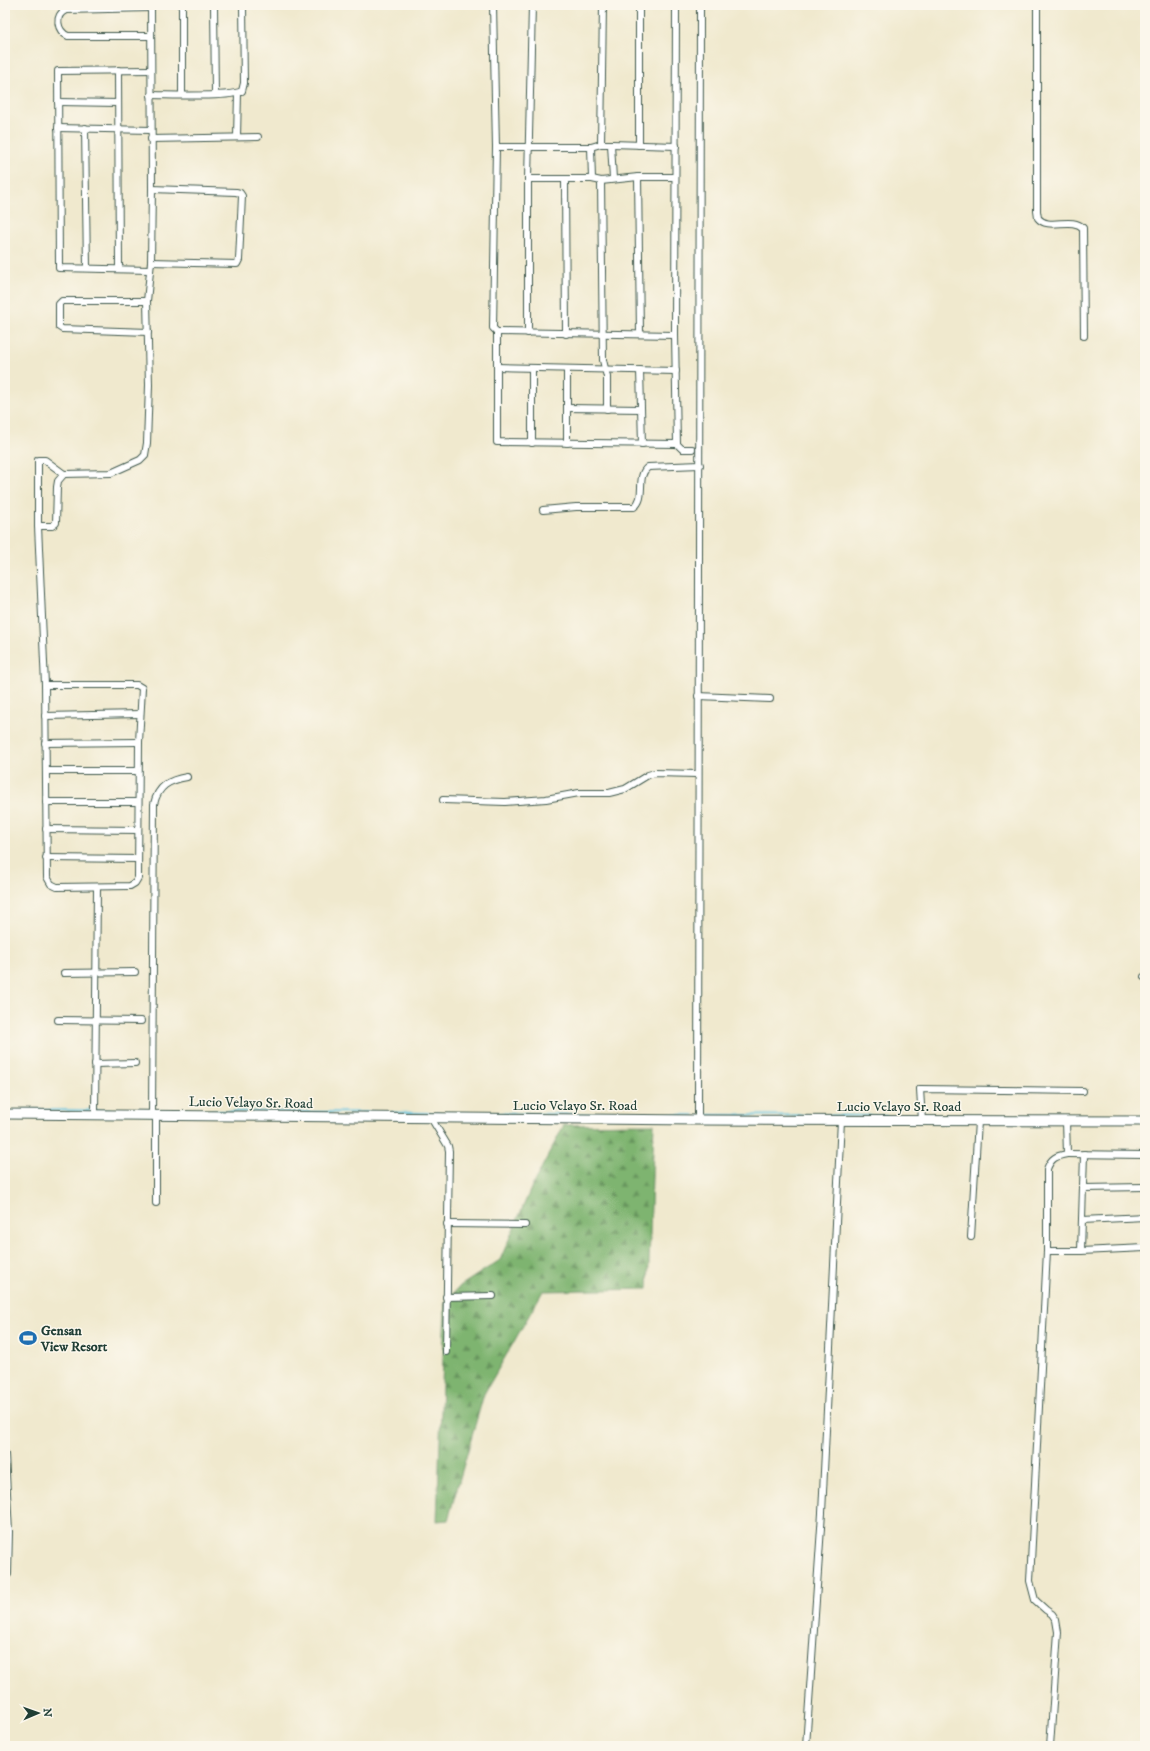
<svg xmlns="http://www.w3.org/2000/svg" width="1150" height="1751" font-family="'IM FELL DW Pica',serif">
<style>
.forest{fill:url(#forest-firs);stroke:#4e7852}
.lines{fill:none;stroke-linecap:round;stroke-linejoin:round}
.stream{stroke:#63c5e1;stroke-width:2}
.street-casing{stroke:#3e574b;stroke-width:8}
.secondary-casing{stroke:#3e574b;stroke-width:11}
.street{stroke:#fff;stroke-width:6}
.secondary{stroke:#fff;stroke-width:9}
.labels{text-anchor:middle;stroke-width:3;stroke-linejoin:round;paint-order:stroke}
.street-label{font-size:14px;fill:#1f3d34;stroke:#fbf7ec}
.poi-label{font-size:14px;font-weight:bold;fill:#1f3d34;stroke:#fbf7ec;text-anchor:start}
</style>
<defs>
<pattern id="forest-firs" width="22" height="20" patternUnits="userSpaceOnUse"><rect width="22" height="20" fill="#7eb470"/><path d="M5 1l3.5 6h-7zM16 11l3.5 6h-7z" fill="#67945d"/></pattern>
</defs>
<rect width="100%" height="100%" fill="#fbf7ec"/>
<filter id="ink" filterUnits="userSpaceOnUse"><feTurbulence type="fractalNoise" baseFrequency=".025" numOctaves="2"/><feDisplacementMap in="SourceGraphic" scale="8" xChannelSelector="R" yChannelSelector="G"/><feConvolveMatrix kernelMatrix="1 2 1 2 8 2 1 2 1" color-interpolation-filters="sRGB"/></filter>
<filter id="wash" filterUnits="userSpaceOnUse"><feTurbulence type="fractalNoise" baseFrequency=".012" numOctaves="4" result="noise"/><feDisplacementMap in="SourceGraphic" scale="16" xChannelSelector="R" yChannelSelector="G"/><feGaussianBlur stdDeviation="0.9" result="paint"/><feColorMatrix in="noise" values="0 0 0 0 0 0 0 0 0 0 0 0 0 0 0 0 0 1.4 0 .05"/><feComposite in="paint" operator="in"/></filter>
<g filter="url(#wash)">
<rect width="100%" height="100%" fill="#f0e9ce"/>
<path class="forest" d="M654 1124 648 1289 543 1291 484 1394 448 1520 437 1521 445 1303 460 1286 500 1260 532 1186 564 1125Z"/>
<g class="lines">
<g class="stream">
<path d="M27 1110 694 1115"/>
<path d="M704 1115 886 1116"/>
</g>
</g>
</g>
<g filter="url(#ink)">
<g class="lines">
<g class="street-casing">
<g id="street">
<path d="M182 5V95"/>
<path d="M214 5 215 95"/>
<path d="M493 5 496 147"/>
<path d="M639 5V145"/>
<path d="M676 5 675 335 677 444"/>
<path d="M1037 5V211L1038 218C1048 231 1072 216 1083 228L1084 336"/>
<path d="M151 36H68C57 31 54 15 66 10L151 8"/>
<path d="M118 70 119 269"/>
<path d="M151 95C169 95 229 98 242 91L244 83 243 5"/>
<path d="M58 102 118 103"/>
<path d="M58 128 151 130"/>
<path d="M85 128 87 268"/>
<path d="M237 137 238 93"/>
<path d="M151 139 258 137"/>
<path d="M601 144 603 5"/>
<path d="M611 144 676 146"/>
<path d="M591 147H496L493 328 497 332V442L677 444 682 449H692"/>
<path d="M638 177 640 334"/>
<path d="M528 179H592L601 181 638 177H675"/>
<path d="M565 179 566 334"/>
<path d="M592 179 591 147 601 144H611L613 179"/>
<path d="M601 181 603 360 607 377V409"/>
<path d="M151 262 237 264 239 260 242 196 240 193 236 192 152 189"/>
<path d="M150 270 59 268 58 71 151 70"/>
<path d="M147 301H62L59 304V327L62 329 148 332"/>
<path d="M497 332 675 335"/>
<path d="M528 333V179L532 5"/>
<path d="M497 367 676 371"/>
<path d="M532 368V443"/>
<path d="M640 370 642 444"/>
<path d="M567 408 641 409"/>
<path d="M567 443V369"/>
<path d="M543 510 576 507H634C647 498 635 477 648 467L700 465"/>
<path d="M38 526H52L56 523 57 487 58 481 64 474 111 473 140 460 145 455 147 443 149 385 147 301 151 262 152 189 151 5"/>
<path d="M45 685H137L142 688 139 742 138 878 135 883 130 886 57 887 51 884 47 877 45 685 38 526V460H45L64 474"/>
<path d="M698 696 770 699"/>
<path d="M45 716 140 714"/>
<path d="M45 743 139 742"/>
<path d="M46 771H138"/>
<path d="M443 800 505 802 546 799 579 793H609L625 789 648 775 655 773 697 774"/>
<path d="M46 802H138"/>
<path d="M46 829 138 830"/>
<path d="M46 858 138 859"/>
<path d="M64 973 135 972"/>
<path d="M1144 977H1145"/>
<path d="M58 1020 141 1021"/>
<path d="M95 1064 135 1063"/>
<path d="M95 1115 97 887"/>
<path d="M152 1115 154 804C158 786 169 780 187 777"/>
<path d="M431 1118 448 1146 449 1151 446 1352"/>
<path d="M698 1120C697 749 700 377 700 5"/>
<path d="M922 1121 920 1089 1083 1091"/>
<path d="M1067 1154 1145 1155"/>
<path d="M1084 1188 1145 1187"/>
<path d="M156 1203V1115"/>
<path d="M1082 1220 1145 1217"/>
<path d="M447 1224 525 1225"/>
<path d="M971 1237 978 1121"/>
<path d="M1047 1251H1081L1145 1248"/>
<path d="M1081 1251 1084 1154"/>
<path d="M446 1297 493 1296"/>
<path d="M5 1454 9 1532 8 1574"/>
<path d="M806 1746 822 1513 841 1120"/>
<path d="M1050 1746 1058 1632 1056 1620 1052 1614 1046 1610 1035 1600 1030 1581 1047 1251V1169C1051 1158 1056 1156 1067 1154L1066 1121"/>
</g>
</g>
<g class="secondary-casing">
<path id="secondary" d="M5 1114 698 1120 1145 1121"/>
</g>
<use href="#street" class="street"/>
<use href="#secondary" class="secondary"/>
</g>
</g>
<defs>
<g id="stadium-bare" transform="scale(1.38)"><path d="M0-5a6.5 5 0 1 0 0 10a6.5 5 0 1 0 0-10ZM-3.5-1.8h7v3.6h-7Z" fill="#1f6fb2" stroke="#fbf7ec" stroke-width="2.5" paint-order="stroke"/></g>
</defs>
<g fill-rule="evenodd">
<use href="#stadium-bare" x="28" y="1338"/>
</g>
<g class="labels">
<g class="street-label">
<text transform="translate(251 1102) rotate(1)" y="5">Lucio Velayo Sr. Road</text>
<text x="575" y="1110">Lucio Velayo Sr. Road</text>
<text x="899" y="1111">Lucio Velayo Sr. Road</text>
</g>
<g class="poi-label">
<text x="41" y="1335">Gensan<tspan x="41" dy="16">View Resort</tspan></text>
</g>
</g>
<rect width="1150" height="1751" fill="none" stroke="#fbf7ec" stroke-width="20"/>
<g transform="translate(38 1713) rotate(88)" stroke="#fbf7ec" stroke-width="3" paint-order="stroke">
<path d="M0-3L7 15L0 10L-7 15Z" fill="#1f3d34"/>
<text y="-6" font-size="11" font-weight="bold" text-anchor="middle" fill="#1f3d34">N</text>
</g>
</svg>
